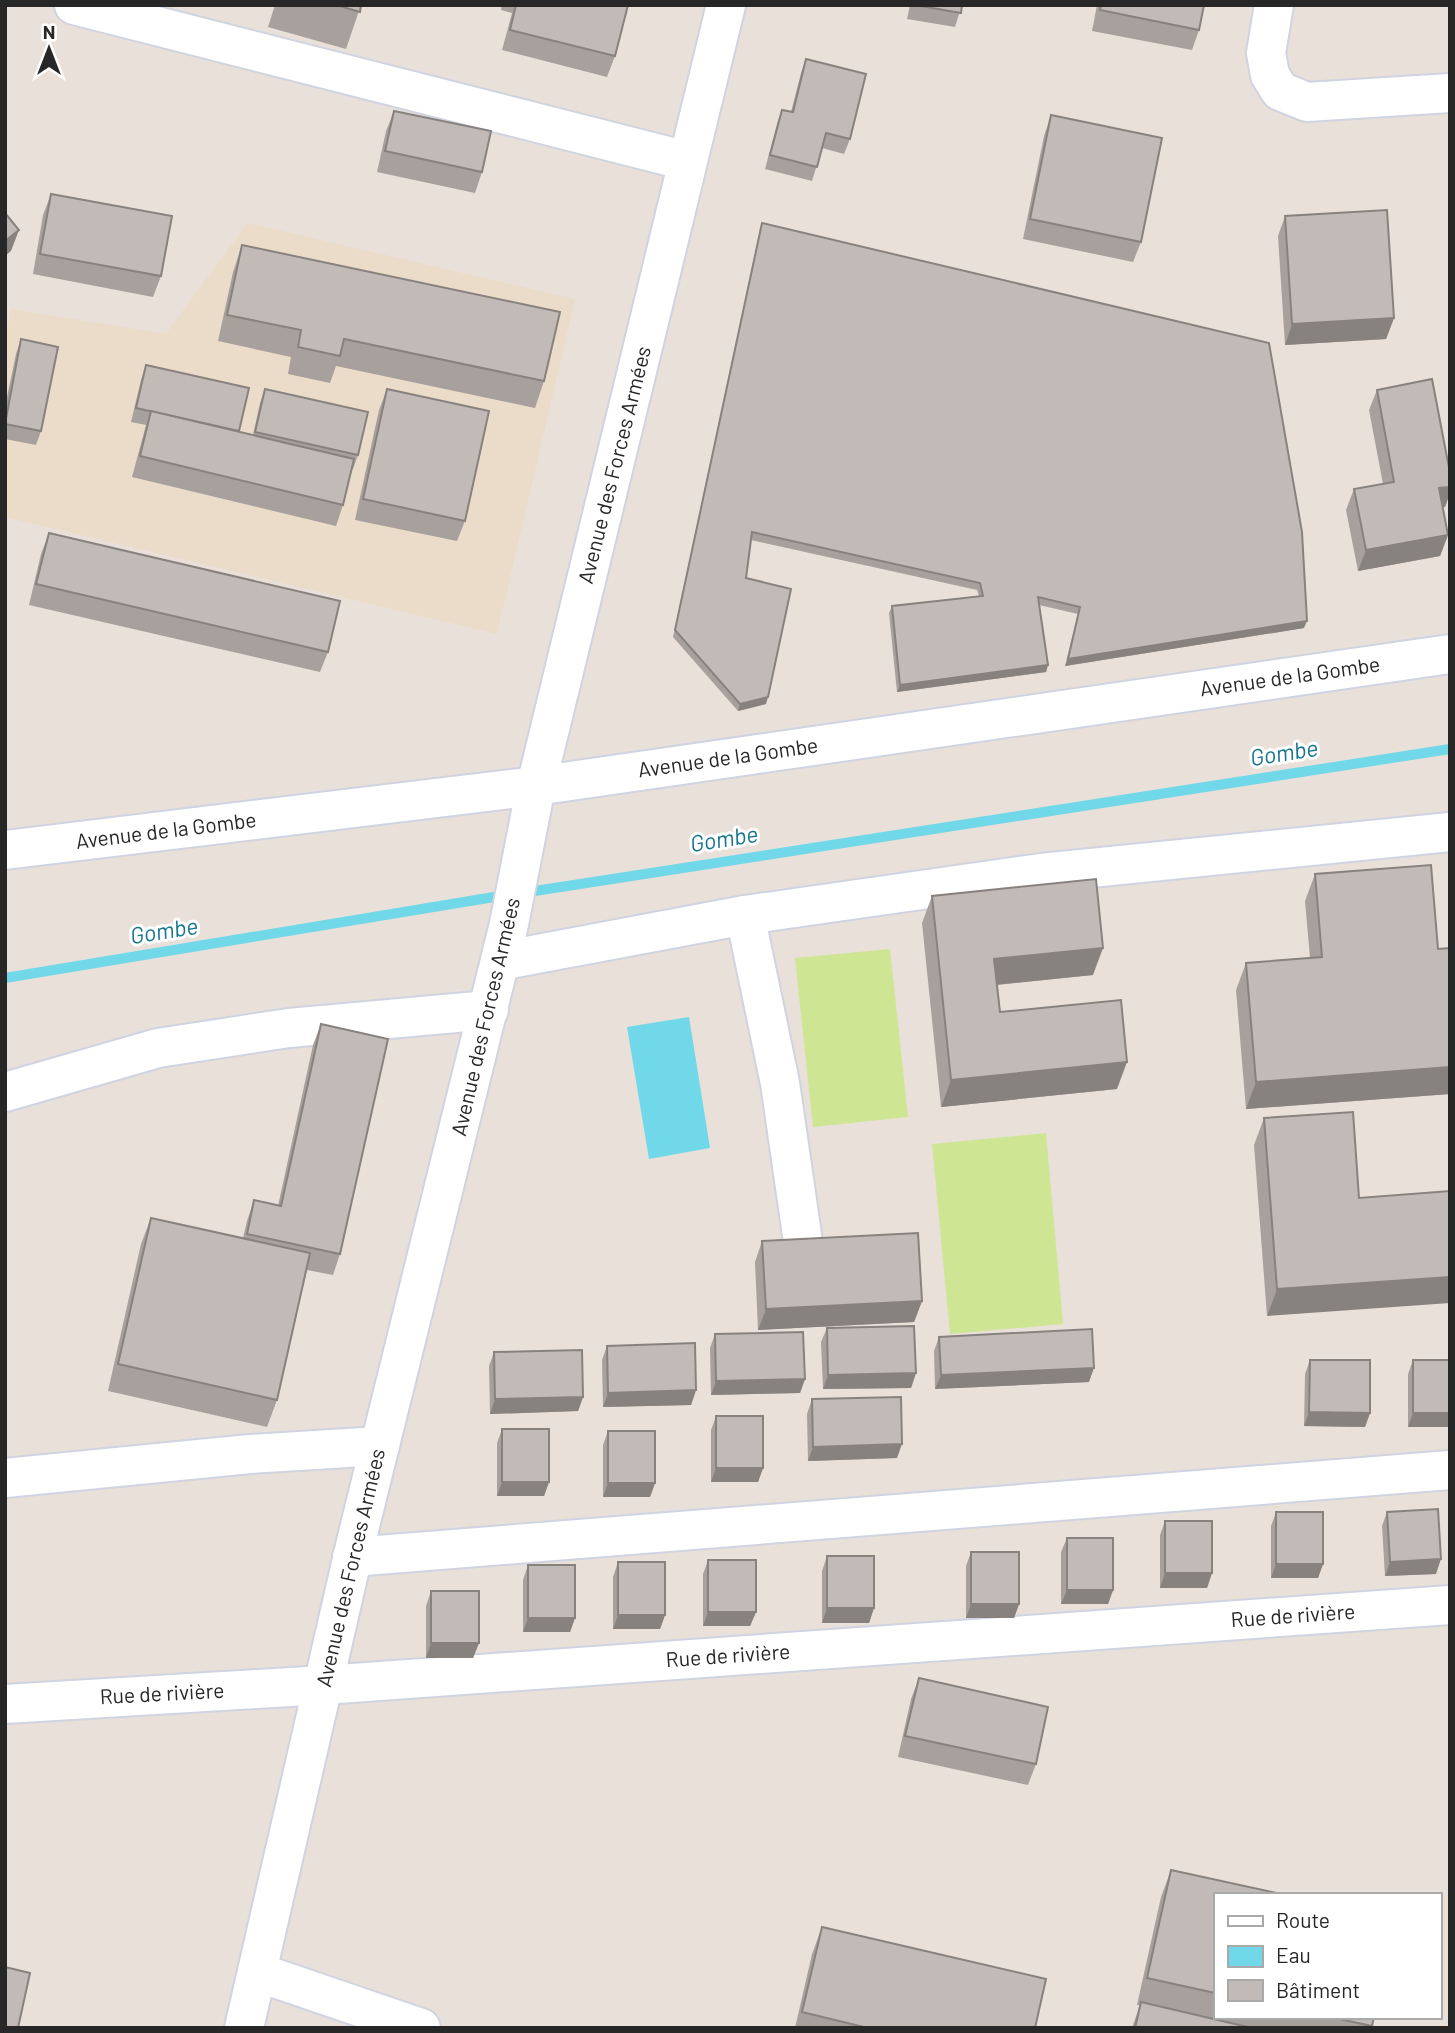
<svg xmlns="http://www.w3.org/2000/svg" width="1455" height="2033" font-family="Barlow,sans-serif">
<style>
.education{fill:#ebdbc9}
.pitch{fill:#cee593}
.water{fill:#70d8e8}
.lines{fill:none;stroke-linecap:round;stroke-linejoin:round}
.stream{stroke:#70d8e8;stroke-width:10}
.minor-casing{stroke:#cfd4e0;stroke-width:42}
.minor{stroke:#fff;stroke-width:38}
.wall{fill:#a7a09d}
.shaded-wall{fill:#88827f}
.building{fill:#c2bab6;stroke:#88827f;stroke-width:2}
.labels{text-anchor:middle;stroke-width:6;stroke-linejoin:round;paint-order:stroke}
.street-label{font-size:21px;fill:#272727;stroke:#fff}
.water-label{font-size:23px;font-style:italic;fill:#13758f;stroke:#fff}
</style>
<rect width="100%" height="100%" fill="#e9e0d9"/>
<path class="education" d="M247 223 575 299 497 634 5 517V339L11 309 166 334Z"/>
<g class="pitch">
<path d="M890 949 908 1117 813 1127 795 958Z"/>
<path d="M1046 1133 1063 1324 950 1334 932 1144Z"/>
</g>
<path class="water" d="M689 1017 710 1148 649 1159 627 1027Z"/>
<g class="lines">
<g class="stream">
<path d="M522 893 1450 749"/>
<path d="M5 978 506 895"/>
</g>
<g class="minor-casing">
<g id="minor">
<path d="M74 5 687 161"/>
<path d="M1274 5 1266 53 1270 75 1280 91 1307 102 1450 93"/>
<path d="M5 850 536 786 1450 654"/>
<path d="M745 915 780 1083 802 1235"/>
<path d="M500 961 745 915 1041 873 1450 832"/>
<path d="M5 1092 158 1048 289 1028 489 1010"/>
<path d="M5 1478 250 1454 380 1446"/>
<path d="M352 1557 1450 1470"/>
<path d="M5 1704 324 1685 1450 1605"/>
<path d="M257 1972 421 2028"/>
<path d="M244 2028 356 1542 509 924 536 786 726 5"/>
</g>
</g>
<use href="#minor" class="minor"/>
</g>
<g class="wall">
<path d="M275 5H361L346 49 268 27Z"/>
<path d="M502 5H628L615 56 607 77 502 50 512 13 501 10Z"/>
<path d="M910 5H962L955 27 907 19Z"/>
<path d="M1097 5H1204L1199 30 1192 50 1092 31Z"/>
<path d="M806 59 850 139 844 154 822 148 812 181 765 169 777 124 782 110 791 112 801 73Z"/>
<path d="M394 111 482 172 475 193 377 172 386 131Z"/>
<path d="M1051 115 1141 242 1133 262 1023 239 1044 136Z"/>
<path d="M51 194 161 276 153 297 33 274 43 215Z"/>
<path d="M1285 216 1394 318 1386 339 1285 345 1278 236Z"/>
<path d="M762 223 1304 628 1065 666 1078 614 1039 605 1048 665 1046 672 897 692 889 613 892 606 979 596 977 590 751 540 746 578 766 704 738 711 673 637 760 230Z"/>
<path d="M242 245 544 381 535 408 336 366 330 383 288 374 291 357 218 341 233 272Z"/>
<path d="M21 339 41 431 36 445 5 439V407L16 354Z"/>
<path d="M146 365 239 432 253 435 260 403 265 389 358 455 353 469H352L343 505 336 526 132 477 146 425 131 422 141 380Z"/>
<path d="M387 389 465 521 457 541 355 520 379 410Z"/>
<path d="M1377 390 1450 473V493L1445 507H1443L1448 535 1440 556 1358 571 1346 510 1354 489 1383 484 1369 410Z"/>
<path d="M49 533 328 652 320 672 29 605 41 554Z"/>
<path d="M1315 874 1438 949 1450 948V1094L1246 1109 1236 990 1246 963 1310 958 1305 901Z"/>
<path d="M932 896 1093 975 997 985 1000 1012 1117 1089 941 1107 922 923Z"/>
<path d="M321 1024 340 1254 333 1275 307 1270 277 1400 267 1427 108 1391 141 1244 151 1218 243 1238 247 1221 254 1200 278 1206 313 1045Z"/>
<path d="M1264 1118 1359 1198 1267 1316 1254 1145Z"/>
<path d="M762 1241 922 1301 914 1322 758 1330 755 1262Z"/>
<path d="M827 1328 916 1373 911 1388 823 1389 821 1342Z"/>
<path d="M715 1334 805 1379 800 1393 711 1395 710 1348Z"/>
<path d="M939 1337 1089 1382 935 1389 934 1351Z"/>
<path d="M607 1346 696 1390 691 1405 603 1407 602 1360Z"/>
<path d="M494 1352 583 1397 578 1411 490 1414 489 1366Z"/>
<path d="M1310 1360 1370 1413 1365 1427 1304 1426 1305 1374Z"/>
<path d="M1413 1360 1450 1427H1408V1374Z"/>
<path d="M812 1399 897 1458 808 1461 807 1414Z"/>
<path d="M716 1416 763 1468 758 1482H711V1430Z"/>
<path d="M502 1429 549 1482 544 1496H497V1443Z"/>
<path d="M608 1431 655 1483 650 1497H603V1445Z"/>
<path d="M1276 1512 1323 1564 1318 1578H1271V1526Z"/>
<path d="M1387 1512 1436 1574 1385 1576 1382 1526Z"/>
<path d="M1165 1521 1212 1573 1207 1588H1160V1535Z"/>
<path d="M1067 1538 1113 1590 1108 1604H1061V1552Z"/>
<path d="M971 1552 1019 1604 1014 1618H966V1566Z"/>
<path d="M827 1556 874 1608 869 1623H822V1571Z"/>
<path d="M708 1560 756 1612 750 1626H703V1574Z"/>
<path d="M618 1562 665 1615 660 1629H613V1577Z"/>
<path d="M528 1565 575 1618 570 1632H523V1580Z"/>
<path d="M431 1591 479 1643 473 1658H426V1606Z"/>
<path d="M919 1678 1036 1764 1028 1785 898 1757 911 1699Z"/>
<path d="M1171 1870 1215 1895V2017H1374L1371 2028H1132L1140 2005H1137L1161 1897Z"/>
<path d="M822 1927 1035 2028H795L812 1954Z"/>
</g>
<g class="shaded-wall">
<path d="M19 230 11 251 5 256V241Z"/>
<path d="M1394 318 1386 339 1285 345 1292 324Z"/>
<path d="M1450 487V493L1445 507 1432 509 1439 488Z"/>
<path d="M1448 535 1440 556 1358 571 1366 550Z"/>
<path d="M1307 621 1304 628 1065 666 1068 659Z"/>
<path d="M1048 665 1046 672 897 692 900 685Z"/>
<path d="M768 697 766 704 738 711 740 704Z"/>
<path d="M1103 948 1093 975 984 986 994 959Z"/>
<path d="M1127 1062 1117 1089 941 1107 951 1080Z"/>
<path d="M1450 1067V1094L1246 1109 1256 1082Z"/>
<path d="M1450 1277V1303L1267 1316 1277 1289Z"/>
<path d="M922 1301 914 1322 758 1330 766 1309Z"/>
<path d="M1094 1368 1089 1382 935 1389 941 1375Z"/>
<path d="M916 1373 911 1388 823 1389 828 1375Z"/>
<path d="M805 1379 800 1393 711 1395 716 1381Z"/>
<path d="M696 1390 691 1405 603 1407 608 1393Z"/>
<path d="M583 1397 578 1411 490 1414 495 1399Z"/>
<path d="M1309 1412 1370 1413 1365 1427 1304 1426Z"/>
<path d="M1413 1413H1450V1427H1408Z"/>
<path d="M902 1444 897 1458 808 1461 813 1447Z"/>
<path d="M716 1468H763L758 1482H711Z"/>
<path d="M502 1482H549L544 1496H497Z"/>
<path d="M608 1483H655L650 1497H603Z"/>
<path d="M1441 1559 1436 1574 1385 1576 1390 1562Z"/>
<path d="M1276 1564H1323L1318 1578H1271Z"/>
<path d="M1165 1573H1212L1207 1588H1160Z"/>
<path d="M1067 1590H1113L1108 1604H1061Z"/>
<path d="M971 1604H1019L1014 1618H966Z"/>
<path d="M827 1608H874L869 1623H822Z"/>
<path d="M708 1612H756L750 1626H703Z"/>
<path d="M618 1615H665L660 1629H613Z"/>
<path d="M528 1618H575L570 1632H523Z"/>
<path d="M431 1643H479L473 1658H426Z"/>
</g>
<g class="building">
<path d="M336 5H361L360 12Z"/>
<path d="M516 5H628L615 56 510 30Z"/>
<path d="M915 5H962L961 13Z"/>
<path d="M1101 5H1204L1199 30 1100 10Z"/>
<path d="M806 59 866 74 850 139 826 133 817 167 770 155 782 110 793 112Z"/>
<path d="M394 111 491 131 482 172 385 151Z"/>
<path d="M1051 115 1162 138 1141 242 1030 219Z"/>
<path d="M51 194 172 216 161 276 40 254Z"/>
<path d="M1387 210 1394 318 1292 324 1285 216Z"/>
<path d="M5 213 19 230 5 241Z"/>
<path d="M762 223 1269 343 1302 532 1307 621 1068 659 1080 607 1038 597 1048 665 900 685 892 606 983 596 980 583 752 532 746 578 791 589 768 697 740 704 675 630Z"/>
<path d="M242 245 560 312 544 381 344 339 340 356 298 347 301 330 227 315Z"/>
<path d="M21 339 58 347 41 431 5 424Z"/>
<path d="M146 365 249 388 239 431 136 408Z"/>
<path d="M1432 379 1450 473V487L1439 488 1448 535 1366 550 1354 489 1394 482 1377 390Z"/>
<path d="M265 389 368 412 358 455 255 432Z"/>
<path d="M387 389 489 411 465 521 363 499Z"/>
<path d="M151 411 354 459 343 505 140 456Z"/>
<path d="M49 533 340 601 328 652 36 584Z"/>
<path d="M1431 865 1438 949 1450 948V1067L1256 1082 1246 963 1322 957 1315 874Z"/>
<path d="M1096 879 1103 948 994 959 1000 1012 1121 1000 1127 1062 951 1080 932 896Z"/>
<path d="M321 1024 388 1039 340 1254 247 1234 254 1200 281 1206Z"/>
<path d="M1353 1112 1359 1198 1450 1191V1277L1277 1289 1264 1118Z"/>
<path d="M151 1218 310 1253 277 1400 118 1364Z"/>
<path d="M918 1233 922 1301 766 1309 762 1241Z"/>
<path d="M914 1326 916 1373 828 1375 827 1328Z"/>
<path d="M1092 1329 1094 1368 941 1375 939 1337Z"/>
<path d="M803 1332 805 1379 716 1381 715 1334Z"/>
<path d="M695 1343 696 1390 608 1393 607 1346Z"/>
<path d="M582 1350 583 1397 495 1399 494 1352Z"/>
<path d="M1310 1360H1370V1413L1309 1412Z"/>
<rect x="1413" y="1360" width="37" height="53"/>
<path d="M901 1397 902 1444 813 1447 812 1399Z"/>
<rect x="716" y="1416" width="47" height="52"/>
<rect x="502" y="1429" width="47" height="53"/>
<rect x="608" y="1431" width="47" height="52"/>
<path d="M1438 1509 1441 1559 1390 1562 1387 1512Z"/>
<rect x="1276" y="1512" width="47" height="52"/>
<rect x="1165" y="1521" width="47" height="52"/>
<rect x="1067" y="1538" width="46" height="52"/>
<rect x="971" y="1552" width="48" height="52"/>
<rect x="827" y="1556" width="47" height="52"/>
<rect x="708" y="1560" width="48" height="52"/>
<rect x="618" y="1562" width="47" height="53"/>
<rect x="528" y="1565" width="47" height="53"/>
<rect x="431" y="1591" width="48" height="52"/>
<path d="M919 1678 1048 1707 1036 1764 905 1736Z"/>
<path d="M1171 1870 1286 1895H1215V1993L1147 1978Z"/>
<path d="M822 1927 1046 1979 1035 2028H868L802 2012Z"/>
<path d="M5 1967 30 1973 18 2028H5Z"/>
<path d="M1141 2002 1252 2028H1135Z"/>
<path d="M1330 2017H1374L1372 2026Z"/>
</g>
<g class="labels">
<g class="street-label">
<text transform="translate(615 465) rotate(-76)" y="7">Avenue des Forces Armées</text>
<text transform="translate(1290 677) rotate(-8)" y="7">Avenue de la Gombe</text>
<text transform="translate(728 758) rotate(-8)" y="7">Avenue de la Gombe</text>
<text transform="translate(166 831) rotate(-7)" y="7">Avenue de la Gombe</text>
<text transform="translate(486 1017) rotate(-77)" y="7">Avenue des Forces Armées</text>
<text transform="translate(351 1568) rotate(-77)" y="7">Avenue des Forces Armées</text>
<text transform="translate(1293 1616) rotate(-4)" y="7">Rue de rivière</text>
<text transform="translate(728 1656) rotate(-4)" y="7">Rue de rivière</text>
<text transform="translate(162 1694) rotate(-3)" y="7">Rue de rivière</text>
</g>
<g class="water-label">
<text transform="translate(1284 753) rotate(-9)" y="8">Gombe</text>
<text transform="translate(724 839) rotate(-9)" y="8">Gombe</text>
<text transform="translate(164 931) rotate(-9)" y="8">Gombe</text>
</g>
</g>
<rect width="1455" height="2033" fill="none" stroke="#272727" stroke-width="14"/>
<rect x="1214" y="1893" width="228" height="126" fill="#ffffff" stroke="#a9a9a9" stroke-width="2"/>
<rect x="1228" y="1916" width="35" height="10" fill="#ffffff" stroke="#a9a9a9" stroke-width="2"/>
<text x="1276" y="1928" font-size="21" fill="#272727">Route</text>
<rect x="1228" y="1946" width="35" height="21" fill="#70d8e8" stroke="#a9a9a9" stroke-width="2"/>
<text x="1276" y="1963" font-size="21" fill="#272727">Eau</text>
<rect x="1228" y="1980" width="35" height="21" fill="#c2bab6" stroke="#a9a9a9" stroke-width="2"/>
<text x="1276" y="1998" font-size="21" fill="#272727">Bâtiment</text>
<g transform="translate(49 49)" stroke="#ffffff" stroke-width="5" paint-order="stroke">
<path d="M0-5L12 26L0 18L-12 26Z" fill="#272727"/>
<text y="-10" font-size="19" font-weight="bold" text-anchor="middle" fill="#272727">N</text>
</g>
</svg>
